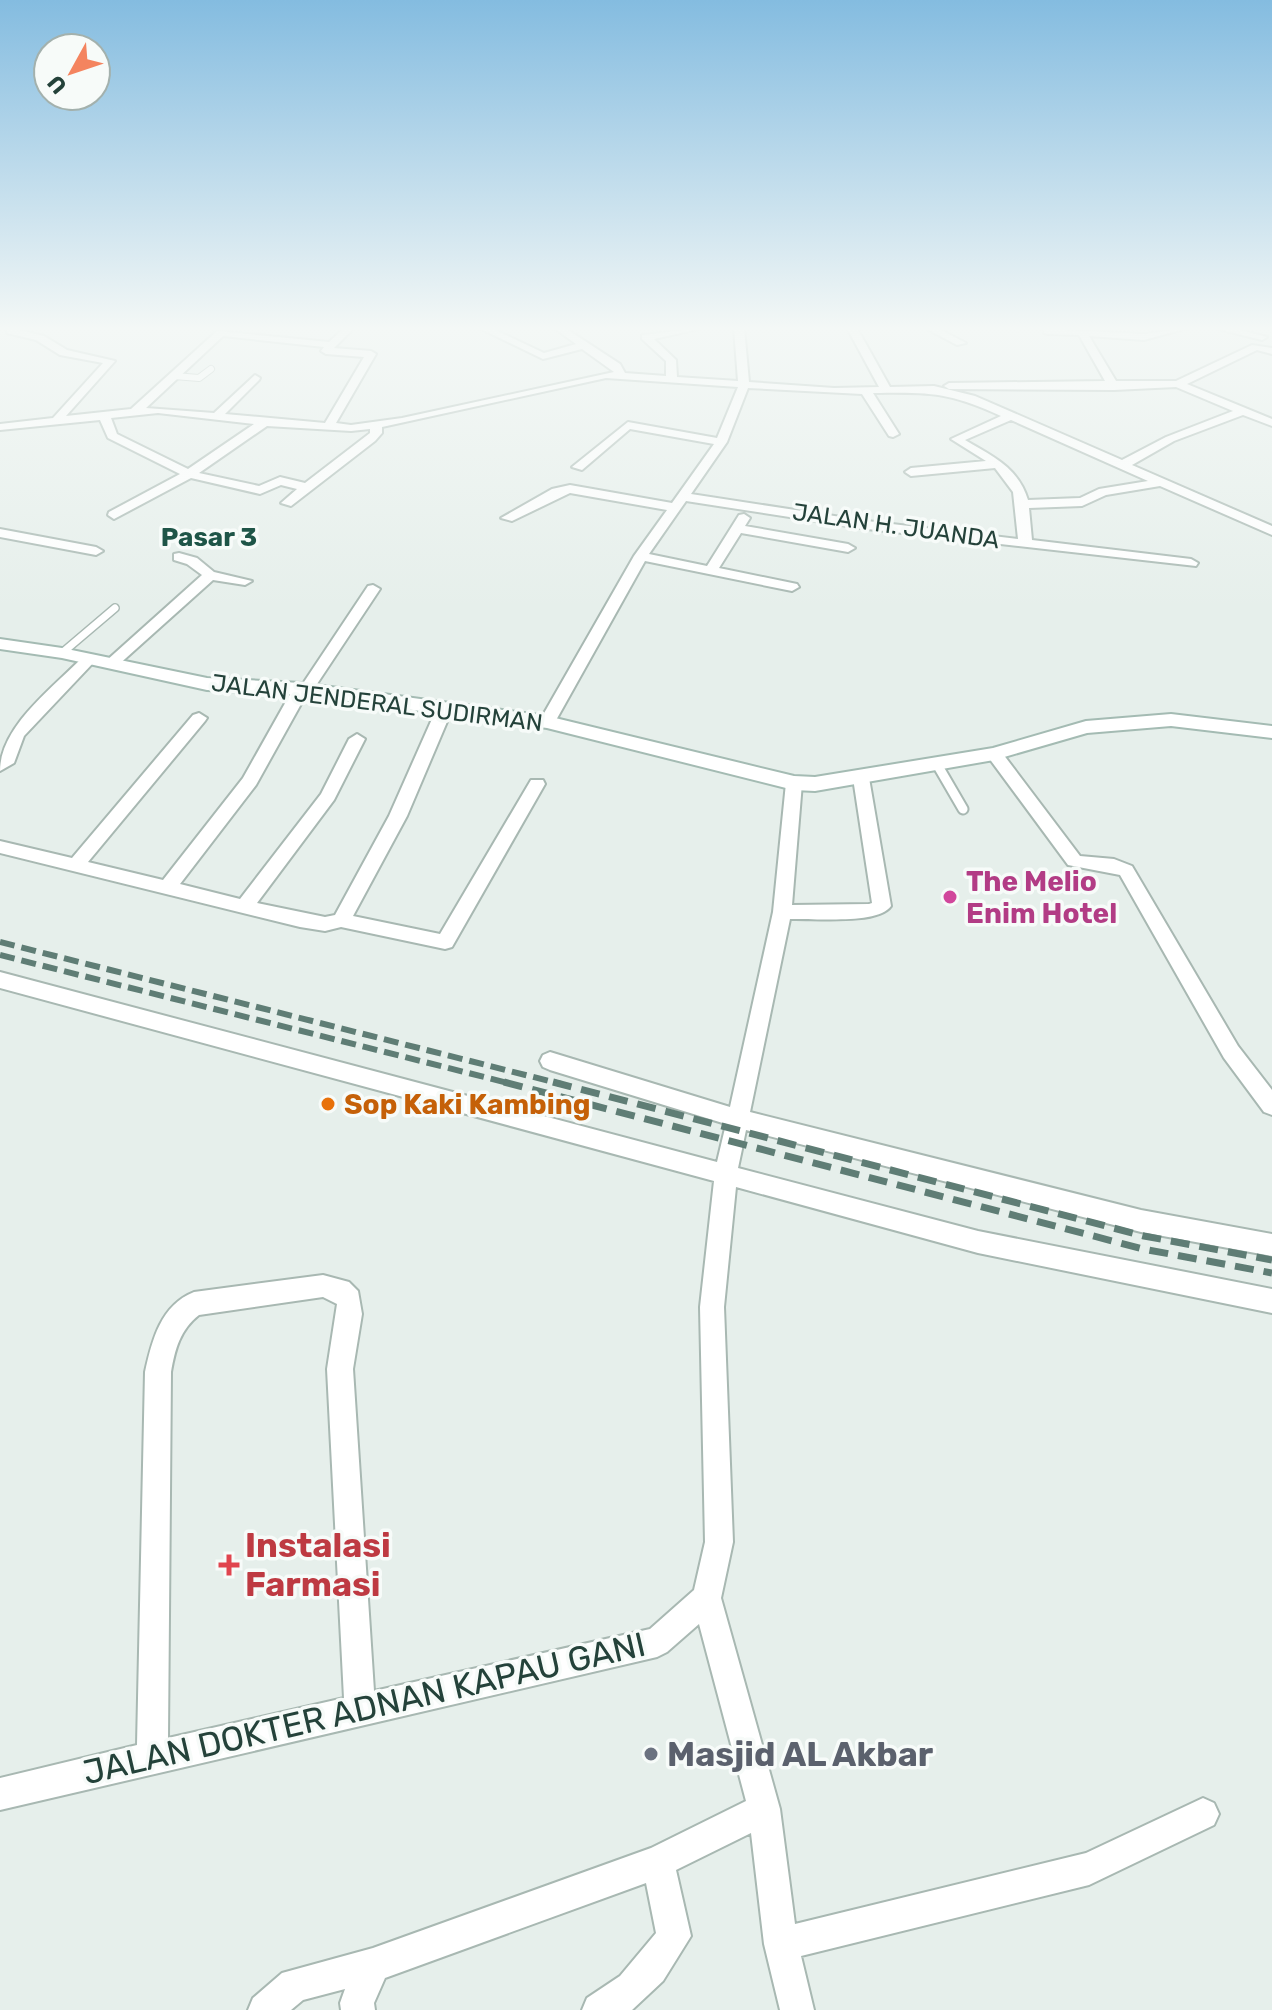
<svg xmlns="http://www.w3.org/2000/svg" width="1272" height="2010" font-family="Rubik,sans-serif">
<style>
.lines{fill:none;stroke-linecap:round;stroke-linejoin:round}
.lane-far2-casing{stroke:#a8b8b2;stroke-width:8}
.lane-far1-casing{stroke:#a8b8b2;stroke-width:10}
.lane-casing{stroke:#a8b8b2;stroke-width:13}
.street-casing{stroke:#a8b8b2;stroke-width:4}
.secondary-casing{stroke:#a4bbb3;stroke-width:4}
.lane-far2{stroke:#fff;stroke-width:6}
.lane-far1{stroke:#fff;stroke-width:7}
.lane{stroke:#fff;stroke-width:9}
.street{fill:#fff;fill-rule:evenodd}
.secondary{fill:#fff;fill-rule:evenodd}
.rail-far1{stroke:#5f7d75;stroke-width:6;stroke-dasharray:15 7;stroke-linecap:butt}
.rail{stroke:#5f7d75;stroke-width:7;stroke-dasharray:19 10;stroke-linecap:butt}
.hotel-dot{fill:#d1479c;stroke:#f7fbf9;stroke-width:3}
.food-dot{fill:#e8710a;stroke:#f7fbf9;stroke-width:3}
.health-dot{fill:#e0444e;stroke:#f7fbf9;stroke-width:3}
.worship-dot{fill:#6b7280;stroke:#f7fbf9;stroke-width:3}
.labels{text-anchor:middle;stroke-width:7;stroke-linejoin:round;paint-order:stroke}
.far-street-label{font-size:24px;fill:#24423a;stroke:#f7fbf9}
.far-quarter-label{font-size:26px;font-weight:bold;fill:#1f5548;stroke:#f7fbf9}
.hotel-label{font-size:28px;font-weight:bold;fill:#b23c85;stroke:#f7fbf9;text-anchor:start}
.food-label{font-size:28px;font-weight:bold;fill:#c56008;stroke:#f7fbf9;text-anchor:start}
.near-health-label{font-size:34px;font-weight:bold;fill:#be3a42;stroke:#f7fbf9;text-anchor:start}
.near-street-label{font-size:34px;fill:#24423a;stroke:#f7fbf9}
.near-worship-label{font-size:34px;font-weight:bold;fill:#5b616d;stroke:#f7fbf9;text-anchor:start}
</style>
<rect width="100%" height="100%" fill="#e6efeb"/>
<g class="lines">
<g class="lane-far2-casing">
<path id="lane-far2" d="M174 376 199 378 211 369"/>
</g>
<g class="lane-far1-casing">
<path id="lane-far1" d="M62 653 115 608"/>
</g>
<g class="lane-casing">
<path id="lane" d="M938 766 963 809"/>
</g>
<g class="street-casing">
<g id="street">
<path d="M11 328 44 336 67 350 115 361 66 416 131 409 217 331 329 342 344 328H354L334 348 371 351 376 354 336 423 351 425 402 418 614 372 582 349 543 359 479 328H491L544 353 576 344 554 328H565L620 364 625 373 666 376V361L642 339V335L703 328 654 339 676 360 677 377 738 381 734 328H744L749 382 834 388 879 387 847 328H857L890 387 934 386 975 396 1122 460 1166 437 1233 411 1176 387 1114 390 949 389 944 386 949 383 1105 381 1079 335 1048 334 1044 333V329L1144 334 1188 328 1144 340 1089 336 1116 381H1176L1252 345 1272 348V354L1257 350 1187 384 1272 419V426L1243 415 1174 441 1132 465 1272 526V535L1160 486 1106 495 1082 506 1029 508 1032 540 1191 559 1198 563 1196 566 867 529 686 501 649 554 707 566 739 515 744 514 750 518 745 526 848 544 855 548 848 552 741 533 719 568 797 584 799 587 792 591 645 561 555 722 547 727 539 722 634 556 667 510 570 493 512 521 501 518 552 489 570 485 672 503 714 444 630 429 582 470 572 467 628 422 717 438 738 387 606 378 382 427V433L375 441 291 506 281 503 297 489 281 485 260 494 191 478 114 519 108 515 109 512 180 474 108 438 100 420 0 430V424L53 418 103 363 60 355 36 340 7 333V329ZM223 336 324 347 321 351 326 354 364 357 325 423 225 414 259 380 260 378 255 375 214 413 146 408ZM748 388 862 394 889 436 893 437 899 434 873 393C929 392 949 392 1001 416L951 439 986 461 911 468 905 472 911 476 995 468 1013 492 1018 539 867 521 691 494 727 442ZM158 413 254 424 188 469 117 434 111 418ZM1011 420 1148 481 1099 489 1080 498 1028 500C1018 467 992 456 965 440ZM267 426 351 431 370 429V433L305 483 280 477 259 486 199 473Z"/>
<path d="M925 328H937L966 343 957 345Z"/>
<path d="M1214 328H1232L1267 337 1262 340Z"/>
<path d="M0 529 96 547 103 551 96 555 0 537Z"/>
<path d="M179 553 197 558 214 572 252 581 245 585 213 580 116 667H106V661L202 575 187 564 174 560V554Z"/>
<path d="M373 585 380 589 311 693 306 695 256 785 180 884 240 899 321 794 349 739 357 734 365 739 334 800 257 903 325 917 335 915 389 816 436 710 444 705 452 710 407 816 353 916 440 934 531 780H543L545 784 452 947 445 949 341 927 325 931 300 927 0 853V841L72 858 193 715 199 713 207 718 205 721 88 862 163 880 243 778 293 689 302 685 368 586Z"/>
<path d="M89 655 96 659 94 662 24 736 14 763 0 771C0 726 54 687 84 656Z"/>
<path d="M994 749 1000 750 1080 856 1114 859 1132 866 1238 1046 1272 1090V1115L1264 1112 1224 1058 1120 875 1068 865 986 754Z"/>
<path d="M861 773 869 778 891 906C878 925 814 918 790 919L750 1112 1141 1210 1272 1234V1256L1141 1232 746 1130 738 1168 978 1231 1272 1289V1313L978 1253 736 1187 724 1307 733 1542 721 1598 780 1809 795 1924 1086 1853 1203 1798 1214 1803 1219 1814 1214 1825 1089 1885 801 1956 814 2010H780L764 1944 751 1833 676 1870 691 1936 663 1981 632 2010H582L587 1998 620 1976 656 1933 646 1883 385 1978 374 2003 375 2010H341L340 2003 345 1989 303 2000 291 2010H248L253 1998 282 1973 373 1948 651 1848 746 1801 699 1624 667 1652 657 1657 0 1810V1778L137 1745 145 1372C152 1340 161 1305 194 1292L323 1275 349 1282 358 1291 362 1314 353 1369 374 1691 650 1629 694 1590 705 1542 700 1307 714 1181 0 988V972L717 1162 726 1124 550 1070 543 1067 540 1061 543 1055 550 1052 730 1107 773 912 786 783 794 777 802 783 792 905 869 904 872 903 853 778ZM323 1297 337 1304 327 1369 344 1698 168 1738 171 1372C175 1349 180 1330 199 1315Z"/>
</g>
</g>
<g class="secondary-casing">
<path id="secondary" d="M0 639 62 648 207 678 301 683 547 716 794 776 815 777 993 748 1086 721 1171 714 1272 726V738L1171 726 1087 733 994 760 815 791 794 790 547 728 301 695 207 690 62 658 0 649Z"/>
</g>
<use href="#lane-far2" class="lane-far2"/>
<use href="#lane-far1" class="lane-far1"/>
<use href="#lane" class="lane"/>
<use href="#street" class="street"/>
<use href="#secondary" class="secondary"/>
<g class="rail-far1">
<path d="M0 942 561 1084"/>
<path d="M0 955 512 1084"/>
</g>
<g class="rail">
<path d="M504 1082 1143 1249 1272 1273"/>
<path d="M553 1082 1144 1236 1272 1260"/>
</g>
</g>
<linearGradient id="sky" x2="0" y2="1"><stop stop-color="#84bce0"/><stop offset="0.54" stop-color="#f4f8f6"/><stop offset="1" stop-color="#f4f8f6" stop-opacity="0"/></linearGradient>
<rect width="1272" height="609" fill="url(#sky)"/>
<circle class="hotel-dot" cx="950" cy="897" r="8"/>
<circle class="food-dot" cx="328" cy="1104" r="8"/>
<path class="health-dot" d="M225 1553h8v8h8v8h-8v8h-8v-8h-8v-8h8z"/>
<circle class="worship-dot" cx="651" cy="1754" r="8"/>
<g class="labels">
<g class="far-street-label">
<text transform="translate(896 526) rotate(8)" y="8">JALAN H. JUANDA</text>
<text transform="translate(377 703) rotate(7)" y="8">JALAN JENDERAL SUDIRMAN</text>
</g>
<g class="far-quarter-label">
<text x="209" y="546">Pasar 3</text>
</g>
<g class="hotel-label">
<text x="966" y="891">The Melio<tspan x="966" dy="32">Enim Hotel</tspan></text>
</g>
<g class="food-label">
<text x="344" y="1114">Sop Kaki Kambing</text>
</g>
<g class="near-health-label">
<text x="245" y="1557">Instalasi<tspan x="245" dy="39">Farmasi</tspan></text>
</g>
<g class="near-street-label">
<text transform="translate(364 1708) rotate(-13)" y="12">JALAN DOKTER ADNAN KAPAU GANI</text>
</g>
<g class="near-worship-label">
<text x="667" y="1766">Masjid AL Akbar</text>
</g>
</g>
<g transform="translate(72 72) rotate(230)"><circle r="38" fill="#f7fbf9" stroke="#a3b1ad" stroke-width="2"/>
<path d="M0-6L14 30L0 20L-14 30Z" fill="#f4845f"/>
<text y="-12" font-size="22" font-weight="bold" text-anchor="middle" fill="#24423a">U</text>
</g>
</svg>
